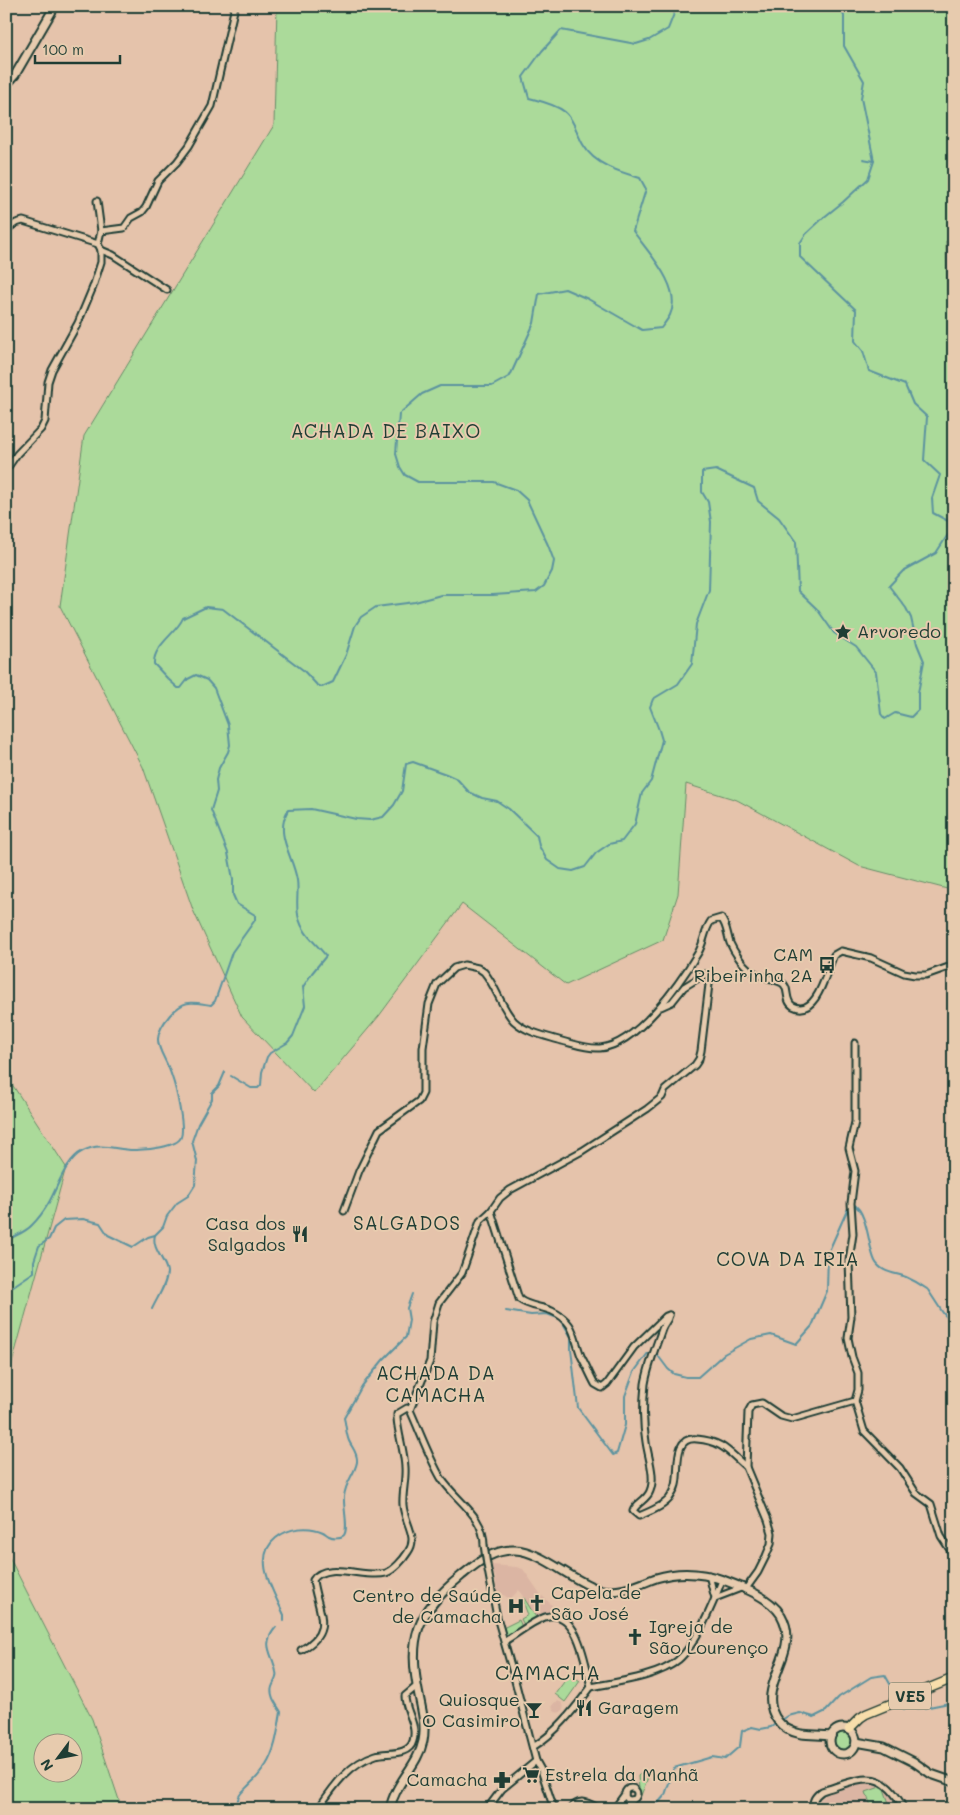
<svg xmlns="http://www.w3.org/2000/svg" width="960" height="1815" font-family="Mali,sans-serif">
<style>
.built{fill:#dbb5a3}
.green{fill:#abda9a;stroke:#658c67;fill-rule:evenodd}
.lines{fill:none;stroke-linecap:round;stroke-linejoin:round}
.stream{stroke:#5c939f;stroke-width:2}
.minor-casing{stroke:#1f3d34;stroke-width:9}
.secondary-casing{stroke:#1f3d34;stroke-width:11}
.primary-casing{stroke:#1f3d34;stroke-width:11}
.minor{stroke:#e7cbae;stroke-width:5}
.secondary{stroke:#e7cbae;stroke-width:7}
.primary{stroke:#f8deab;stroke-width:8}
.minor-bridge-casing{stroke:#1f3d34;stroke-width:9;stroke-linecap:butt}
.minor-bridge{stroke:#e7cbae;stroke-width:5}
.labels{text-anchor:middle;stroke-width:4;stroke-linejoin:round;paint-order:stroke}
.shield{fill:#e7cbae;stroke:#5b6859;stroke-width:1}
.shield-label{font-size:16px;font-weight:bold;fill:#1f3d34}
.poi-label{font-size:18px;fill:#1f3d34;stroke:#e7cbae;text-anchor:start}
.neighbourhood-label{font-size:19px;letter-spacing:1px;fill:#1f3d34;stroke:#e7cbae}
.quarter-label{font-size:20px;letter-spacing:1px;fill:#1f3d34;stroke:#e7cbae}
</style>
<rect width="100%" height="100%" fill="#e5c3ab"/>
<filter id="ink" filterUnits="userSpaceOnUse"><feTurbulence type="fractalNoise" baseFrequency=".02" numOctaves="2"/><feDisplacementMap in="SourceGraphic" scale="10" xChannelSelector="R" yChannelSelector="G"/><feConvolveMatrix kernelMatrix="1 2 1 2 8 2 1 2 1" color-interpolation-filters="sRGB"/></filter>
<g filter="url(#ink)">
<g class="built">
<path d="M492 1565 516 1567 523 1569 541 1595 556 1609 537 1619 519 1590 510 1599 497 1591 495 1575 492 1574Z"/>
<circle cx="558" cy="1707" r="5.5"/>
<path d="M866 1781 885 1786 900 1809H818L817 1803 826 1795Z"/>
</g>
<g class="green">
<path d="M277 6H954V243L946 241 947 295 954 298V881L951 890 859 866 737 800 686 784 678 894 663 940 566 985 462 904 379 1016 314 1093 242 1017 193 910 143 767 60 606 84 436 274 125Z"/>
<path d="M6 1075 66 1167 6 1385Z"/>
<path d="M6 1551 92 1719 122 1809H6ZM42 1742H72V1772H42Z"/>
<path d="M524 1598 537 1619 524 1625 521 1619 528 1615 525 1607V1605L522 1599Z"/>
<path d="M519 1620 522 1627 505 1636 503 1628Z"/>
<path d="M570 1674 580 1681 565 1702 555 1694Z"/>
<circle cx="843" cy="1740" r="10"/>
<path d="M651 1770 650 1772 640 1798 637 1795 639 1789 638 1776 644 1771Z"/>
<path d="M883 1786 891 1809H872L866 1792Z"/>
</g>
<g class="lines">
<g class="stream">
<path d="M863 159 874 161"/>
<path d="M231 1076 251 1088H258L261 1085 262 1072 267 1057 270 1053 287 1043 293 1036 305 1006 303 987 312 973 326 956C317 944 303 934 299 919 295 907 299 892 297 880 293 855 274 835 288 810L311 809 356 819 370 820 383 817 394 805 402 791 406 764 413 762 446 774 457 779 469 792 482 798 497 801 509 809 537 836 539 846 547 860 560 869 573 871 585 867 596 853 609 844 622 841 635 824 642 793 651 781 662 740 659 730 650 707 653 699 678 684 692 664 696 624 709 590 711 522 708 502 702 492V472L716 470 754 488 758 501 779 518 796 542 798 591 817 609 834 633 856 647 876 672 881 714 885 719 895 713 911 717 918 710V693L924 661 917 644 911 618 906 608 889 586 903 571 936 553 949 533 948 521 933 513 932 498 940 475 924 460 927 417 913 404 905 385 869 371 863 351 855 341 856 310 800 257V243L806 234 823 218 843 202 868 179 874 161 861 98 864 81 844 46V16L840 6"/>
<path d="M853 1204C868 1212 868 1247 875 1261 881 1273 896 1273 906 1277 913 1280 920 1284 927 1289"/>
<path d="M6 1241C14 1236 26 1232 32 1225 38 1219 44 1211 48 1204 58 1187 65 1160 83 1151 102 1141 117 1151 136 1150 146 1150 178 1147 181 1137 185 1127 176 1088 172 1077 164 1050 146 1043 170 1015 185 999 191 1002 211 1005L215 1001 232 952 255 920V915L237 904 233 895V879L228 853 211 810 217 791 216 780 219 768 228 752 230 745 228 725 214 688 207 680 196 675 188 679 181 688H178L168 679 154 664C153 645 177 633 183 618L206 607 223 609 303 670 317 685 322 687 333 682 346 655 355 626 361 617 376 607 415 602 441 595H493L536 592 544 586 552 571 554 561 548 545 527 500 516 490 494 482H418L405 475 400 467 396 454 399 414 422 394 440 386H492L510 376 534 323 539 294 565 289 588 299 642 330 661 328C664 324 668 319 670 315 683 288 648 252 633 231L646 189 640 178C620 172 595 165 584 146 577 136 575 120 565 112 555 104 540 101 529 98L523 77 542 51 561 30 636 44 649 40 668 29 677 6"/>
<path d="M928 1290 943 1313 954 1325"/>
<path d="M6 1291 34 1272V1261L39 1246 49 1239 54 1228 64 1220 83 1219 100 1223 108 1235 133 1247 148 1237 155 1235 163 1227 167 1216 177 1203 188 1196 195 1185 197 1161 192 1141 198 1124 212 1099V1093L219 1086 225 1072"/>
<path d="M152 1309C157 1298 167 1284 167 1272 166 1260 151 1249 155 1235"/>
<path d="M506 1311 531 1315 547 1314 560 1319 563 1323 571 1337V1349L578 1408 613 1455 617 1453 625 1425V1396L634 1372 648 1353 653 1352"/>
<path d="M656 1353 668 1369 674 1374 686 1377H698L724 1354 751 1339 771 1335 796 1344 812 1326 827 1291 828 1253 849 1206"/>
<path d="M284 1621V1615C274 1592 251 1558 276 1538 288 1528 308 1525 323 1532 325 1533 327 1535 329 1536 333 1538 341 1538 344 1535 349 1528 343 1507 344 1497 345 1482 355 1474 357 1462 358 1453 352 1448 349 1441 346 1434 346 1425 344 1418L362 1386 383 1360 406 1337 409 1320 407 1308 412 1294"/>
<path d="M900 1702 904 1709 924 1708 954 1702"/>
<path d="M237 1809C237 1793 242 1793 251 1783 257 1778 262 1771 266 1765 276 1749 278 1729 281 1712 277 1705 269 1696 272 1687 274 1681 278 1678 276 1672 273 1653 260 1646 276 1627"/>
<path d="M653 1809 665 1795 674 1768 712 1757 725 1759 740 1746 742 1731 752 1727 761 1729 771 1727 788 1716 800 1713 814 1717 826 1711 839 1697 871 1677 885 1675 898 1698"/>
</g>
<g class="minor-casing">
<g id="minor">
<path d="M97 201 101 231 98 244"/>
<path d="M6 230 16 223 23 221 98 244 101 250V262L93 287 78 323 52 370 48 382 45 421 41 429 17 454 6 470"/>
<path d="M101 231 124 228 131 218 142 212 146 207 158 181 177 162 189 146 212 106 235 6"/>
<path d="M101 250 113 255 167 290"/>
<path d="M855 1043V1122L849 1148 855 1171 851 1203 853 1234 849 1261 851 1317 848 1338 852 1357 858 1373V1390L855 1401 864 1431 900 1468 916 1493 931 1504 941 1536 954 1556"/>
<path d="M344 1211 359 1171 379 1130 419 1101 423 1093V1048L429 1004 437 984 454 968 464 965 478 968 484 972C496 986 502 1009 514 1021 527 1033 546 1036 562 1041 574 1044 587 1049 600 1048 637 1045 680 983 698 953 704 943 704 931 711 921L721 918C727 925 727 934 730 943 734 952 742 964 750 970 759 978 772 977 782 983 790 987 784 1001 793 1006 817 1019 827 968 834 955L841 951 871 958 904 973 915 975H926L954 965"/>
<path d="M491 1211 519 1299C529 1307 541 1306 552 1311 575 1322 573 1335 581 1356 586 1365 590 1375 595 1384L602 1388 607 1384 634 1347 666 1316 669 1315"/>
<path d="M669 1315C668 1321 664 1323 662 1329 656 1346 648 1366 645 1384 643 1402 643 1424 646 1442 648 1457 656 1477 650 1491 647 1500 636 1503 633 1511L639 1516C649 1512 662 1507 669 1499 672 1495 675 1489 676 1485 680 1469 672 1436 697 1439 722 1441 729 1452 746 1467"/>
<path d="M484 1545C484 1515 456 1501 441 1478 429 1457 420 1432 410 1410L430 1361 433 1322 439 1303 462 1273 480 1221 491 1211 500 1198 510 1190 582 1151 647 1109 662 1097 665 1090 695 1065 699 1059 701 1051 710 976 705 974 684 987 672 1002 661 1007"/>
<path d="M487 1565 497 1617 513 1673 536 1761 541 1770 554 1809"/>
<path d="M709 1575 714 1595"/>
<path d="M745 1590 758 1572 766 1556 771 1544 772 1533 768 1520 746 1467 748 1412 752 1405 762 1403 781 1416 792 1419 855 1401"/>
<path d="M715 1598 741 1588"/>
<path d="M505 1641C517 1634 531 1622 545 1617 578 1606 586 1667 591 1687"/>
<path d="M301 1650C336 1631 317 1611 313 1580 326 1560 365 1579 386 1573 394 1570 403 1560 408 1552 419 1537 404 1522 403 1505 402 1493 406 1480 405 1467 404 1450 398 1434 397 1418V1414L407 1408 410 1410"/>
<path d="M591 1687C616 1682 659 1677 678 1660 696 1645 714 1602 722 1580"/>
<path d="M533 1747C557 1732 574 1709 591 1687"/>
<circle cx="631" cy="1794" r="6"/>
<path d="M318 1809C333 1787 349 1763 376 1755 388 1752 409 1756 413 1741 418 1725 405 1711 405 1696L417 1686"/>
<path d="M487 1809 502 1789 536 1761"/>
<path d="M570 1809C580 1797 588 1803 600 1809"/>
<path d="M614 1809 625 1794"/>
<path d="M617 1809 632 1800"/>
<path d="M813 1809C812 1800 815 1796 822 1791 861 1779 881 1765 904 1809"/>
</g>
</g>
<g class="secondary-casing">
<g id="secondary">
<path d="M6 85 15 75 55 6"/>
<circle cx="843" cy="1741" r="13"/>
<path d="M856 1742 884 1747 914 1762 931 1774 954 1782"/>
<path d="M390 1809C395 1782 418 1766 423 1741 426 1726 422 1710 419 1696 407 1638 416 1613 461 1576 477 1563 493 1549 515 1550 542 1551 574 1583 601 1590 621 1594 637 1585 656 1578 679 1571 700 1572 723 1580 742 1587 770 1597 781 1615 786 1624 788 1635 786 1645 782 1669 759 1697 778 1721 783 1728 792 1732 801 1734 811 1735 821 1735 831 1736"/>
</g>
</g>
<g class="primary-casing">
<path id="primary" d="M849 1729 860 1718 866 1714 954 1678"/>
</g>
<use href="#minor" class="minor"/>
<use href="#secondary" class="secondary"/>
<use href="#primary" class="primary"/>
<g class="minor-bridge-casing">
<path id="minor-bridge" d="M484 1545 487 1565"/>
</g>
<use href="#minor-bridge" class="minor-bridge"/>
</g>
</g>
<defs>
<g id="sight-bare" transform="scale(1.35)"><path d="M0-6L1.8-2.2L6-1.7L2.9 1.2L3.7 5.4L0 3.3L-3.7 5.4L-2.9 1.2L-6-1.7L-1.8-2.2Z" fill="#1f3d34" stroke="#e7cbae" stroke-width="2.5" paint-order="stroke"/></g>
<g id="bus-bare" transform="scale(1.35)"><path d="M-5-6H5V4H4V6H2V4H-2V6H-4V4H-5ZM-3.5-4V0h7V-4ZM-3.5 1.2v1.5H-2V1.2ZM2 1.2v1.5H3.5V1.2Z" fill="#1f3d34" stroke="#e7cbae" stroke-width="2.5" paint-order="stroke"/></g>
<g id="restaurant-bare" transform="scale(1.35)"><path d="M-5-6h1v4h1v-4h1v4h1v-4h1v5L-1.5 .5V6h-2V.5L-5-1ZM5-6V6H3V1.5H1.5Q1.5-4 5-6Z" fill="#1f3d34" stroke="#e7cbae" stroke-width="2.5" paint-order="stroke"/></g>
<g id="church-bare" transform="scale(1.35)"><path d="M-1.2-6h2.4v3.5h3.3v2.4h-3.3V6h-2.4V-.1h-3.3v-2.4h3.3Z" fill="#1f3d34" stroke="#e7cbae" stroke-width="2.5" paint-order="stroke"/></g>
<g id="hospital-bare" transform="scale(1.35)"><path d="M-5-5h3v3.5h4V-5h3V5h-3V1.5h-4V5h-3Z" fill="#1f3d34" stroke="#e7cbae" stroke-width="2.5" paint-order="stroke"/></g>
<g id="bar-bare" transform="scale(1.35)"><path d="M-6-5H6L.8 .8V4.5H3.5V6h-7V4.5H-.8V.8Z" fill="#1f3d34" stroke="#e7cbae" stroke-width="2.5" paint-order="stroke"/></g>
<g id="supermarket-bare" transform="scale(1.35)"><path d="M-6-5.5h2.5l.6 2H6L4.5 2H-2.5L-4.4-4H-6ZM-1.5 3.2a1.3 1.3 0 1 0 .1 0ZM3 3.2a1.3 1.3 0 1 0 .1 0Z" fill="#1f3d34" stroke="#e7cbae" stroke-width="2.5" paint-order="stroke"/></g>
<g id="pharmacy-bare" transform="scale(1.35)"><path d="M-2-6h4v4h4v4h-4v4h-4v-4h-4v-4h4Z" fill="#1f3d34" stroke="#e7cbae" stroke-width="2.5" paint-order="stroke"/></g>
</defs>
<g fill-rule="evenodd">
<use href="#sight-bare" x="843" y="632"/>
<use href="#bus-bare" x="827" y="965"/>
<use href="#restaurant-bare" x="300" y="1234"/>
<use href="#church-bare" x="537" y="1603"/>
<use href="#hospital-bare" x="516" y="1606"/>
<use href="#church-bare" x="635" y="1637"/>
<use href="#restaurant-bare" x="584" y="1708"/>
<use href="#bar-bare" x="534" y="1710"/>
<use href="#supermarket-bare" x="531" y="1775"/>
<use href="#pharmacy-bare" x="502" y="1780"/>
</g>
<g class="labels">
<rect class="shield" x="889" y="1682.5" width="42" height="27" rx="4"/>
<g class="shield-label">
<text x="910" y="1702">VE5</text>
</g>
<g class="poi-label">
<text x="857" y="638">Arvoredo</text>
<text x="813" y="961" text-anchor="end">CAM<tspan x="813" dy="21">Ribeirinha 2A</tspan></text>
<text x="286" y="1230" text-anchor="end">Casa dos<tspan x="286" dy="21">Salgados</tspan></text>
<text x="551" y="1599">Capela de<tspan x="551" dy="21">São José</tspan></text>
<text x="502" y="1602" text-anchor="end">Centro de Saúde<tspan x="502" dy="21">de Camacha</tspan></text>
<text x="649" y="1633">Igreja de<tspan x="649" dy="21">São Lourenço</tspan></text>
<text x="520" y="1706" text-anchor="end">Quiosque<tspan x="520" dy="21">O Casimiro</tspan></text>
<text x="598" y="1714">Garagem</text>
<text x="545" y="1781">Estrela da Manhã</text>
<text x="488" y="1786" text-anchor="end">Camacha</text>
</g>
<g class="neighbourhood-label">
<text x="386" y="438">ACHADA DE BAIXO</text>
<text x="407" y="1230">SALGADOS</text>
<text x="788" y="1266">COVA DA IRIA</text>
<text x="436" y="1380">ACHADA DA<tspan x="436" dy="22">CAMACHA</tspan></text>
</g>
<g class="quarter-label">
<text x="548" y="1680">CAMACHA</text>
</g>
</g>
<rect width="960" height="1815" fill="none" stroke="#e7cbae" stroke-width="25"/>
<rect x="12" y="12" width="935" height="1790" fill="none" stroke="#1f3d34" stroke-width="2" filter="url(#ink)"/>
<g transform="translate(58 1758) rotate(238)"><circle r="24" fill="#e7cbae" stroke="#97927d"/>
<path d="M0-4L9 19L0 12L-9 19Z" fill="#1f3d34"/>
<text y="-8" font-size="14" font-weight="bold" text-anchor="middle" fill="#1f3d34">N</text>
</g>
<path d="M35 55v8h85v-8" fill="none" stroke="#1f3d34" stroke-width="2.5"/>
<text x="42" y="55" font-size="15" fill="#1f3d34" stroke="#e7cbae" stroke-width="4" paint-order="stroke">100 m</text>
</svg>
